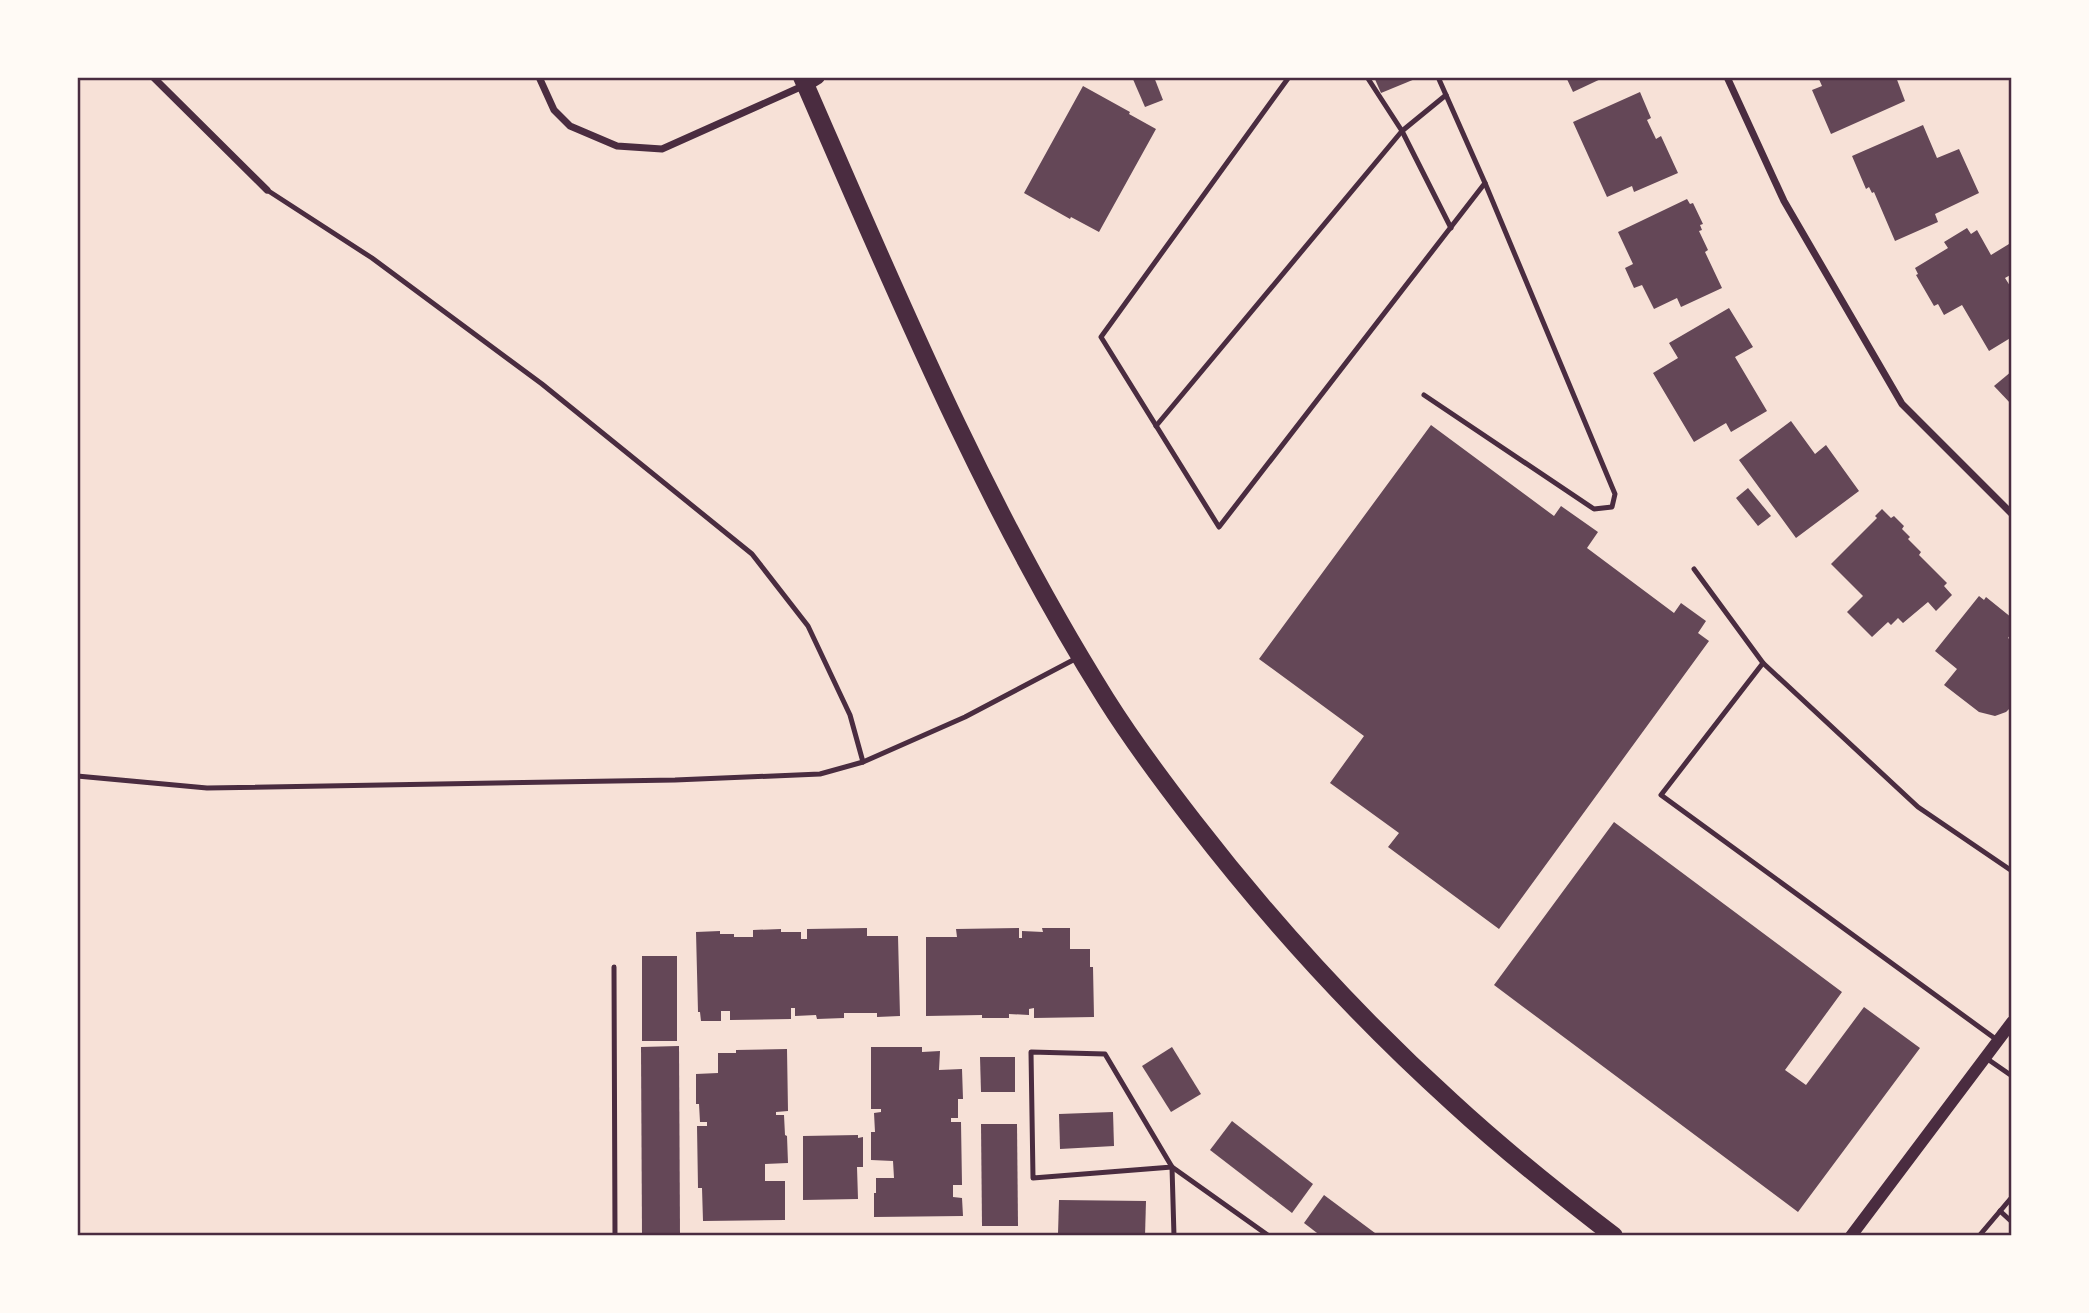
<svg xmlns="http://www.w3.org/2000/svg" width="2089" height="1313" font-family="'Asap Condensed',sans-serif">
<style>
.building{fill:#644757}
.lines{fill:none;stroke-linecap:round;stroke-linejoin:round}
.service{stroke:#4a2c40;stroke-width:5}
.minor{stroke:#4a2c40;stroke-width:7}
.tertiary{stroke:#4a2c40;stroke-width:12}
.secondary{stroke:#4a2c40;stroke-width:14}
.primary{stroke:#4a2c40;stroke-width:18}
.neatline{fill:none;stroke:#4a2c40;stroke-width:2.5}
</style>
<rect width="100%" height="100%" fill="#f7e1d7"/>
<g class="building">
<path d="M1132 77H1154L1163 100 1145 107Z"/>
<path d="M1374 77H1414L1415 79 1381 93Z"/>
<path d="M1566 77H1605L1573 92Z"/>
<path d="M1818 77H1896L1905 101 1831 134 1812 90 1822 86Z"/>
<path d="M1083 86 1130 112 1129 114 1156 129 1099 232 1071 217 1070 219 1024 193Z"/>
<path d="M1640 92 1651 118 1647 120 1656 139 1661 136 1678 173 1634 192 1632 186 1607 197 1573 122Z"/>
<path d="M1923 125 1937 158 1959 149 1979 193 1935 214 1938 222 1895 241 1874 192 1872 193 1869 187 1866 189 1852 156Z"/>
<path d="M1687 199 1690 204 1693 203 1703 224 1700 225 1702 230 1699 231 1708 250 1705 252 1722 288 1681 307 1677 298 1654 309 1642 285 1634 288 1625 268 1633 264 1618 232Z"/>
<path d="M1967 228 1971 234 1977 230 1991 255 2009 244 2012 249V274L2005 278 2012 289V292L2010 294 2012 298V337L1989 351 1962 305 1944 315 1938 304 1934 306 1916 275 1918 274 1915 268 1948 248 1944 242Z"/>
<path d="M1729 308 1753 347 1735 357 1767 411 1731 432 1726 423 1694 442 1653 373 1678 358 1669 343Z"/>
<path d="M2012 371V405L1994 386Z"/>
<path d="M1791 421 1815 454 1826 445 1859 491 1796 538 1739 460Z"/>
<path d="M1431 425 1554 516 1561 506 1598 532 1587 548 1674 613 1681 603 1706 621 1698 633 1709 641 1499 929 1388 847 1399 833 1330 783 1364 736 1259 659Z"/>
<path d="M1748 488 1771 516 1758 526 1736 498Z"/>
<path d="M1882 509 1891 518 1894 516 1904 526 1902 529 1910 537 1908 539 1921 552 1919 555 1947 583 1944 586 1952 595 1936 611 1928 602 1903 623 1898 618 1891 625 1888 622 1872 637 1847 612 1863 596 1831 564 1877 518 1875 516Z"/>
<path d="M1979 596 1984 600 1986 597 2012 618V632L2008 638 2012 641V706L2006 712 1995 716 1979 712 1944 685 1957 669 1935 651Z"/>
<path d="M1614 822 1842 992 1785 1070 1806 1085 1864 1007 1920 1048 1798 1212 1494 985Z"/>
<path d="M867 928V936H898L900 1016 877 1017V1013H844V1018L817 1019 816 1015 795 1016V1008H791V1019L730 1020V1011H721V1021H701L700 1012H698L696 932 720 931V934H734V937H753V930L781 929V932H801V939H807V929Z"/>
<path d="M1019 928V938H1022V931L1043 932 1042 928H1070V949H1090V967H1093L1094 1017 1034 1018V1008L1029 1009V1015L1009 1014V1018H982V1015L926 1016V937H957L956 929Z"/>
<rect x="642" y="956" width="35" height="85"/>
<path d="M679 1046 680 1236H642L641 1047Z"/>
<path d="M871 1047H922V1052L940 1051 939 1070 962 1069 963 1099H958V1118H951V1122H961L962 1185H953V1197L962 1198 963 1216 874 1217V1193H876V1178H894L893 1161 871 1160V1132H875L874 1113 881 1112V1109H871Z"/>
<path d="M1172 1047 1201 1094 1171 1112 1142 1066Z"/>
<path d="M787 1049 788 1111 776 1112V1115H784L785 1135 787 1136 788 1163 765 1164V1181H785V1220L703 1221 702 1188H698L697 1126H707V1122H700L699 1104H696V1074L718 1073V1053H736V1050Z"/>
<path d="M980 1057H1015V1092H981Z"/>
<path d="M1113 1112 1114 1146 1060 1149 1059 1114Z"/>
<path d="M1232 1121 1313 1184 1292 1213 1210 1150Z"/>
<path d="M981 1124H1017L1018 1226H982Z"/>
<path d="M858 1135V1138L863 1137V1167H857L858 1199 803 1200V1136Z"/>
<path d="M1324 1195 1379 1236H1321L1304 1223Z"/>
<path d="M1059 1200 1146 1201 1145 1236 1058 1234Z"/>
</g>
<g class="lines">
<g class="service">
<path d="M1289 77 1101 337 1219 527 1485 183"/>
<path d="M1367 77 1402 131 1451 228"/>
<path d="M267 190 372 258 542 384 752 554 808 626 850 715 863 762"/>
<path d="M1424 395 1594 509 1612 507 1615 494 1485 183 1438 77"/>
<path d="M1156 426 1402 131 1446 95"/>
<path d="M1694 569 1763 663 1661 795 1997 1040"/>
<path d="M1763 663 1918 807 2012 871"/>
<path d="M77 776 207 788 675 780 820 774 863 762 965 717 1077 658"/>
<path d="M614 967 615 1236"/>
<path d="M1986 1058 2012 1076"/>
<path d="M1172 1167 1033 1178 1031 1052 1105 1054 1172 1167 1269 1236"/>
<path d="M1172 1167 1174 1236"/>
<path d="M2000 1211 2012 1222"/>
<path d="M1979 1236 2012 1197"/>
</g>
<g class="minor">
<path d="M153 77 267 190"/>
<path d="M539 77 554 110 570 126 617 146 662 149 805 85"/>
<path d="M1727 77 1784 201 1902 404 2012 514"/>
</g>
<path class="tertiary" d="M1851 1236 2012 1022"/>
<path class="secondary" d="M805 85 818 77"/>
<path class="primary" d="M802 77C894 288 983 503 1106 699 1133 742 1163 782 1194 822 1272 923 1359 1018 1453 1103 1504 1150 1559 1194 1614 1236"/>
</g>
<rect width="2089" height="1313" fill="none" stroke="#fffaf5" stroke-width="158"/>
<rect x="79" y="79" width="1931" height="1155" class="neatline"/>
</svg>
